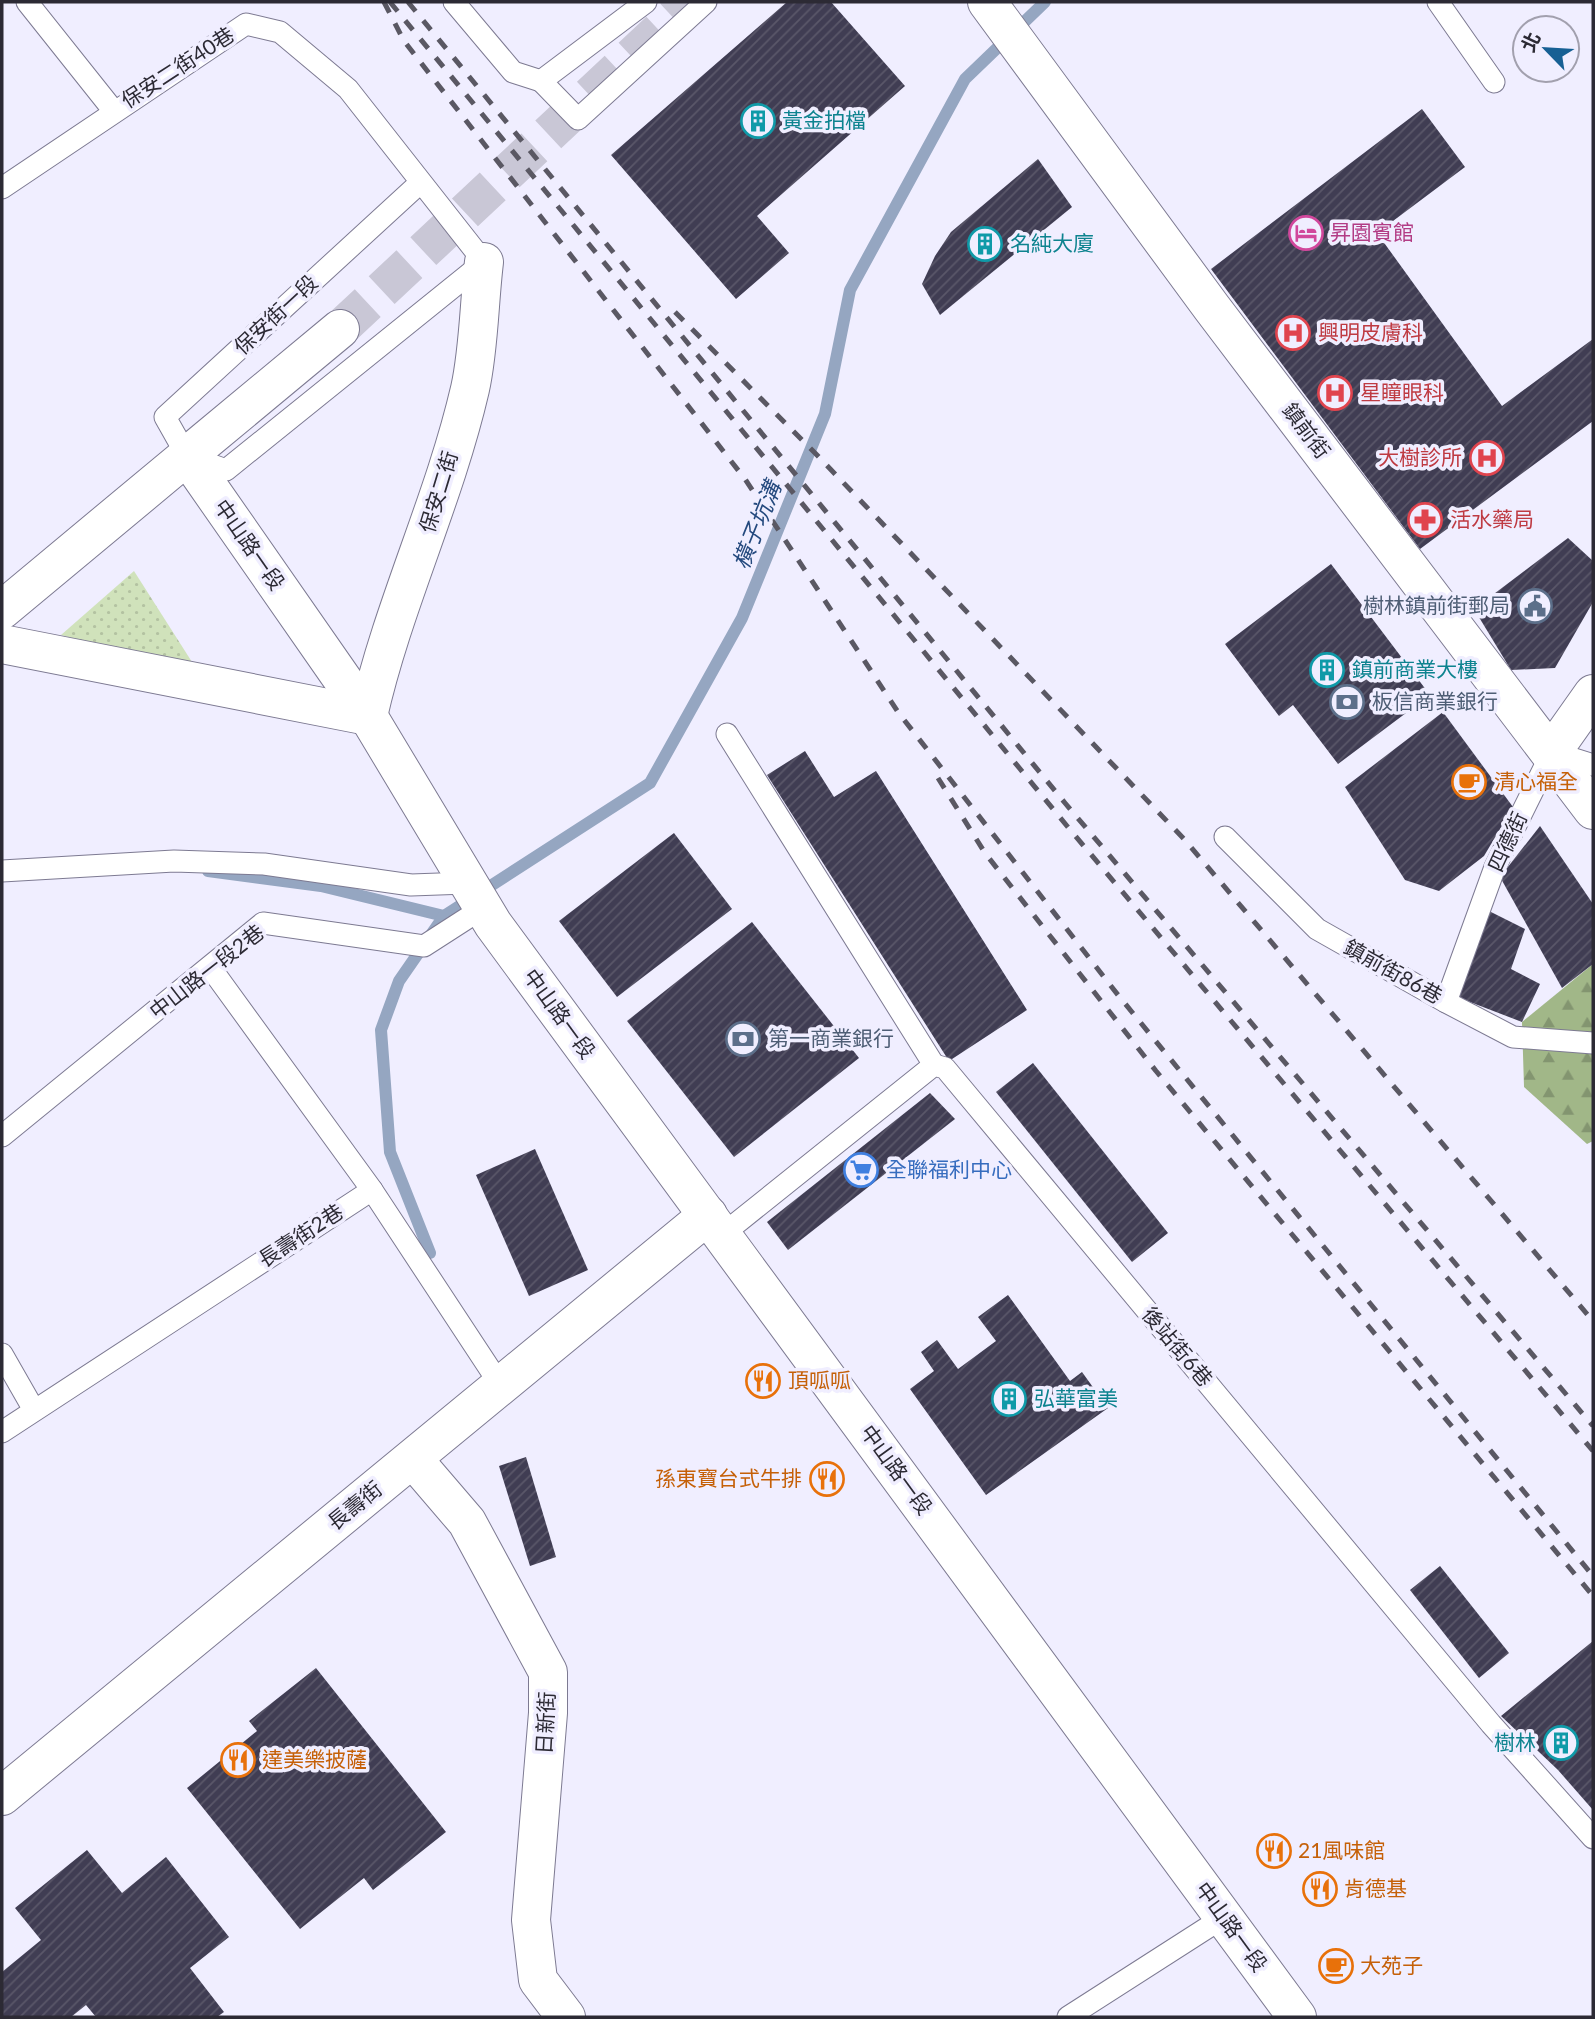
<svg xmlns="http://www.w3.org/2000/svg" width="1595" height="2019" font-family="Lato,'Noto Sans TC',sans-serif">
<style>
.grass{fill:url(#grass-dots)}
.forest{fill:url(#forest-firs)}
.lines{fill:none;stroke-linecap:round;stroke-linejoin:round}
.stream{stroke:#95a6c1;stroke-width:12}
.building{fill:url(#building-hatch)}
.secondary-tunnel{stroke:#c9c7d6;stroke-width:38;stroke-dasharray:38 19;stroke-linecap:butt}
.service-casing{stroke:#7d7a92;stroke-width:23}
.minor-casing{stroke:#7d7a92;stroke-width:40}
.tertiary-casing{stroke:#7d7a92;stroke-width:40}
.secondary-casing{stroke:#7d7a92;stroke-width:40}
.service{stroke:#fff;stroke-width:21}
.minor{stroke:#fff;stroke-width:38}
.tertiary{stroke:#fff;stroke-width:38}
.secondary{stroke:#fff;stroke-width:38}
.rail{stroke:#5a5863;stroke-width:5;stroke-dasharray:12 12;stroke-linecap:butt}
.labels{text-anchor:middle;stroke-width:7;stroke-linejoin:round;paint-order:stroke}
.street-label{font-size:21px;fill:#2c2a34;stroke:#f0eeff}
.culture-label{font-size:21px;fill:#0d838f;stroke:#f0eeff;text-anchor:start}
.hotel-label{font-size:21px;fill:#b23c85;stroke:#f0eeff;text-anchor:start}
.health-label{font-size:21px;fill:#be3a42;stroke:#f0eeff;text-anchor:start}
.service-label{font-size:21px;fill:#4e5e75;stroke:#f0eeff;text-anchor:start}
.food-label{font-size:21px;fill:#c56008;stroke:#f0eeff;text-anchor:start}
.shop-label{font-size:21px;fill:#366cbe;stroke:#f0eeff;text-anchor:start}
.water-label{font-size:23px;font-style:italic;fill:#24497e;stroke:#f0eeff}
</style>
<defs>
<pattern id="grass-dots" width="8" height="8" patternUnits="userSpaceOnUse" patternTransform="scale(1.75)"><rect width="8" height="8" fill="#d0e2bb"/><path d="M2 2h.1M6 6h.1" fill="none" stroke="#b3c2a1" stroke-width="1.8" stroke-linecap="round"/></pattern>
<pattern id="forest-firs" width="22" height="20" patternUnits="userSpaceOnUse" patternTransform="scale(1.75)"><rect width="22" height="20" fill="#a1b788"/><path d="M5 1l3.5 6h-7zM16 11l3.5 6h-7z" fill="#839570"/></pattern>
<pattern id="building-hatch" width="6" height="6" patternUnits="userSpaceOnUse" patternTransform="scale(1.75)"><rect width="6" height="6" fill="#403d53"/><path d="M-1 1l2-2M0 6l6-6M5 7l2-2" fill="none" stroke="#5a5769"/></pattern>
</defs>
<rect width="100%" height="100%" fill="#f0eeff"/>
<path class="grass" d="M134 571 199 673 61 635Z"/>
<path class="forest" d="M1593 964V1141L1587 1144 1524 1087 1522 1022Z"/>
<g class="lines">
<g class="stream">
<path d="M208 871 321 886 444 916"/>
<path d="M430 1253 390 1152 381 1030 399 981 444 916 650 783 742 618 825 414 850 290 965 79 1045 2"/>
</g>
</g>
<g class="building">
<path d="M787 2H831L905 86 757 216 789 253 736 299 611 155Z"/>
<path d="M1422 109 1465 167 1377 233 1502 406 1593 339V421L1420 549 1211 269Z"/>
<path d="M1038 159 1072 207 940 315 922 284 935 256 951 232Z"/>
<path d="M1568 538 1593 561V602L1555 668 1511 670 1474 609Z"/>
<path d="M1331 564 1430 695 1338 764 1293 705 1279 716 1225 644Z"/>
<path d="M1443 712 1513 807 1484 856 1439 891 1405 880 1345 787Z"/>
<path d="M805 751 834 797 876 771 1027 1010 949 1061 767 775Z"/>
<path d="M1540 826 1593 904V964L1562 988 1500 877Z"/>
<path d="M674 833 732 909 617 997 559 921Z"/>
<path d="M1487 910 1525 929 1511 969 1540 984 1522 1022 1457 997Z"/>
<path d="M752 922 859 1058 734 1157 627 1021Z"/>
<path d="M1033 1063 1168 1233 1132 1262 996 1092Z"/>
<path d="M930 1093 955 1119 788 1250 767 1222Z"/>
<path d="M535 1149 588 1270 529 1296 476 1175Z"/>
<path d="M1008 1295 1070 1381 1082 1372 1108 1408 986 1495 910 1389 934 1371 921 1352 937 1340 958 1369 996 1341 978 1317Z"/>
<path d="M526 1457 556 1557 530 1566 499 1466Z"/>
<path d="M1440 1566 1509 1653 1479 1678 1410 1590Z"/>
<path d="M1593 1641V1810L1558 1770 1501 1716Z"/>
<path d="M316 1668 446 1832 373 1890 364 1878 300 1929 187 1788 257 1731 249 1721Z"/>
<path d="M87 1850 122 1893 166 1857 229 1937 190 1968 224 2012 217 2017H96L86 2005 71 2017H2V1972L41 1940 15 1908Z"/>
</g>
<g class="lines">
<path class="secondary-tunnel" d="M340 329 690 2"/>
<g class="service-casing">
<g id="service">
<path d="M27 2 113 110"/>
<path d="M454 2 513 72 541 81"/>
<path d="M646 2 541 81 578 119 706 2"/>
<path d="M1438 2 1494 82"/>
<path d="M2 188 246 24 280 32 348 89 484 262 226 470 187 456 165 417 421 182"/>
<path d="M727 734 934 1065"/>
<path d="M1225 837 1317 929 1446 1002 1513 1037 1593 1043"/>
<path d="M2 871 174 861 264 864 411 885 467 883"/>
<path d="M210 967 372 1190"/>
<path d="M1446 1002 1495 867 1552 752 1593 765"/>
<path d="M2 1136 263 923 424 946 483 908"/>
<path d="M723 1234 934 1065 945 1068 1491 1724 1593 1838"/>
<path d="M2 1354 34 1410"/>
<path d="M2 1432 372 1190 501 1386"/>
<path d="M1068 2017 1224 1917"/>
</g>
</g>
<g class="minor-casing">
<g id="minor">
<path d="M368 716C393 605 444 501 470 389 479 349 479 303 484 262"/>
<path d="M1552 752 1593 694"/>
<path d="M413 1459 467 1522 548 1672V1713L531 1920 538 1980 566 2017"/>
<path d="M2 1796 708 1215"/>
</g>
</g>
<g class="tertiary-casing">
<g id="tertiary">
<path d="M987 2 1212 308 1593 810"/>
<path d="M2 610 187 456"/>
<path d="M2 644 368 716"/>
</g>
</g>
<g class="secondary-casing">
<path id="secondary" d="M340 329 187 456 368 716 493 924 1297 2017"/>
</g>
<use href="#service" class="service"/>
<use href="#minor" class="minor"/>
<use href="#tertiary" class="tertiary"/>
<use href="#secondary" class="secondary"/>
<g class="rail">
<path d="M384 2 404 41 745 479 898 712 1118 995 1593 1576"/>
<path d="M390 2 1067 826 1593 1451"/>
<path d="M408 2 1065 803 1593 1426"/>
<path d="M675 312 815 453 1184 839 1593 1321"/>
<path d="M938 778 985 853 1156 1071 1593 1596"/>
</g>
</g>
<defs>
<g id="building-ring" transform="scale(1.75)"><circle r="9.5" fill="#f0eeff" stroke="#0f9aa8" stroke-width="1.5"/><path d="M-4-6H4V6H1V3H-1V6H-4ZM-2.5-4.3h1.7v1.8h-1.7ZM.8-4.3h1.7v1.8H.8ZM-2.5-1h1.7V.8h-1.7ZM.8-1h1.7V.8H.8Z" fill="#0f9aa8"/></g>
<g id="hotel-ring" transform="scale(1.75)"><circle r="9.5" fill="#f0eeff" stroke="#d1479c" stroke-width="1.5"/><path d="M-6-4.5h1.5V1H6V5H4.5V3h-9V5H-6ZM-4 0a1.8 1.8 0 1 1 3.6 0ZM.5 0V-2.5h3Q6-2.5 6 0Z" fill="#d1479c"/></g>
<g id="hospital-ring" transform="scale(1.75)"><circle r="9.5" fill="#f0eeff" stroke="#e0444e" stroke-width="1.5"/><path d="M-5-5h3v3.5h4V-5h3V5h-3V1.5h-4V5h-3Z" fill="#e0444e"/></g>
<g id="pharmacy-ring" transform="scale(1.75)"><circle r="9.5" fill="#f0eeff" stroke="#e0444e" stroke-width="1.5"/><path d="M-2-6h4v4h4v4h-4v4h-4v-4h-4v-4h4Z" fill="#e0444e"/></g>
<g id="civic-ring" transform="scale(1.75)"><circle r="9.5" fill="#f0eeff" stroke="#5c6f8a" stroke-width="1.5"/><path d="M-.6-6.5H3V-4.5H.6V-3L4-1V1h2V6H-6V1h2V-1L-.6-3ZM-1.2 2.5V6h2.4V2.5Z" fill="#5c6f8a"/></g>
<g id="bank-ring" transform="scale(1.75)"><circle r="9.5" fill="#f0eeff" stroke="#5c6f8a" stroke-width="1.5"/><path d="M-6-4H6V4H-6ZM0-2.3a2.3 2.3 0 1 0 0 4.6a2.3 2.3 0 1 0 0-4.6Z" fill="#5c6f8a"/></g>
<g id="cafe-ring" transform="scale(1.75)"><circle r="9.5" fill="#f0eeff" stroke="#e8710a" stroke-width="1.5"/><path d="M-5.5-4.5H6V0H3Q3 3.5 0 3.5H-2.5Q-5.5 3.5-5.5 0ZM3-3.2v2h1.7v-2ZM-6 4.5H4V6H-6Z" fill="#e8710a"/></g>
<g id="supermarket-ring" transform="scale(1.75)"><circle r="9.5" fill="#f0eeff" stroke="#3f7fe0" stroke-width="1.5"/><path d="M-6-5.5h2.5l.6 2H6L4.5 2H-2.5L-4.4-4H-6ZM-1.5 3.2a1.3 1.3 0 1 0 .1 0ZM3 3.2a1.3 1.3 0 1 0 .1 0Z" fill="#3f7fe0"/></g>
<g id="restaurant-ring" transform="scale(1.75)"><circle r="9.5" fill="#f0eeff" stroke="#e8710a" stroke-width="1.5"/><path d="M-5-6h1v4h1v-4h1v4h1v-4h1v5L-1.5 .5V6h-2V.5L-5-1ZM5-6V6H3V1.5H1.5Q1.5-4 5-6Z" fill="#e8710a"/></g>
</defs>
<g fill-rule="evenodd">
<use href="#building-ring" x="758" y="121"/>
<use href="#hotel-ring" x="1306" y="233"/>
<use href="#building-ring" x="985" y="244"/>
<use href="#hospital-ring" x="1293" y="333"/>
<use href="#hospital-ring" x="1335" y="393"/>
<use href="#hospital-ring" x="1487" y="458"/>
<use href="#pharmacy-ring" x="1425" y="520"/>
<use href="#civic-ring" x="1535" y="606"/>
<use href="#building-ring" x="1327" y="670"/>
<use href="#bank-ring" x="1347" y="702"/>
<use href="#cafe-ring" x="1469" y="782"/>
<use href="#bank-ring" x="743" y="1039"/>
<use href="#supermarket-ring" x="861" y="1170"/>
<use href="#restaurant-ring" x="763" y="1381"/>
<use href="#building-ring" x="1009" y="1399"/>
<use href="#restaurant-ring" x="827" y="1479"/>
<use href="#building-ring" x="1561" y="1743"/>
<use href="#restaurant-ring" x="238" y="1760"/>
<use href="#restaurant-ring" x="1274" y="1851"/>
<use href="#restaurant-ring" x="1320" y="1889"/>
<use href="#cafe-ring" x="1336" y="1966"/>
</g>
<g class="labels">
<g class="street-label">
<text transform="translate(178 68) rotate(-33)" y="7">保安二街40巷</text>
<text transform="translate(276 315) rotate(-43)" y="7">保安街一段</text>
<text transform="translate(1306 431) rotate(53)" y="7">鎮前街</text>
<text transform="translate(439 492) rotate(-73)" y="7">保安二街</text>
<text transform="translate(249 545) rotate(55)" y="7">中山路一段</text>
<text transform="translate(1508 842) rotate(-65)" y="7">四德街</text>
<text transform="translate(207 972) rotate(-38)" y="7">中山路一段2巷</text>
<text transform="translate(1393 972) rotate(29)" y="7">鎮前街86巷</text>
<text transform="translate(559 1014) rotate(54)" y="7">中山路一段</text>
<text transform="translate(301 1236) rotate(-33)" y="7">長壽街2巷</text>
<text transform="translate(1177 1347) rotate(50)" y="7">後站街6巷</text>
<text transform="translate(896 1470) rotate(54)" y="7">中山路一段</text>
<text transform="translate(355 1506) rotate(-39)" y="7">長壽街</text>
<text transform="translate(546 1723) rotate(-87)" y="7">日新街</text>
<text transform="translate(1231 1927) rotate(54)" y="7">中山路一段</text>
</g>
<g class="culture-label">
<text x="782" y="128">黃金拍檔</text>
<text x="1010" y="251">名純大廈</text>
<text x="1352" y="677">鎮前商業大樓</text>
<text x="1034" y="1406">弘華富美</text>
<text x="1536" y="1750" text-anchor="end">樹林</text>
</g>
<g class="hotel-label">
<text x="1330" y="240">昇園賓館</text>
</g>
<g class="health-label">
<text x="1318" y="340">興明皮膚科</text>
<text x="1360" y="400">星瞳眼科</text>
<text x="1462" y="465" text-anchor="end">大樹診所</text>
<text x="1450" y="527">活水藥局</text>
</g>
<g class="service-label">
<text x="1510" y="613" text-anchor="end">樹林鎮前街郵局</text>
<text x="1372" y="709">板信商業銀行</text>
<text x="768" y="1046">第一商業銀行</text>
</g>
<g class="food-label">
<text x="1494" y="789">清心福全</text>
<text x="788" y="1388">頂呱呱</text>
<text x="802" y="1486" text-anchor="end">孫東寶台式牛排</text>
<text x="262" y="1767">達美樂披薩</text>
<text x="1298" y="1858">21風味館</text>
<text x="1344" y="1896">肯德基</text>
<text x="1360" y="1973">大苑子</text>
</g>
<g class="shop-label">
<text x="886" y="1177">全聯福利中心</text>
</g>
<g class="water-label">
<text transform="translate(757 525) rotate(-68)" y="8">橫子坑溝</text>
</g>
</g>
<rect width="1595" height="2019" fill="none" stroke="#2c2a34" stroke-width="7"/>
<g transform="translate(1546 49) rotate(295)"><circle r="33" fill="#f0eeff" stroke="#a2a0ae" stroke-width="2"/>
<path d="M0-5L12 26L0 18L-12 26Z" fill="#176094"/>
<text y="-10" font-size="19" font-weight="bold" text-anchor="middle" fill="#2c2a34">北</text>
</g>
</svg>
